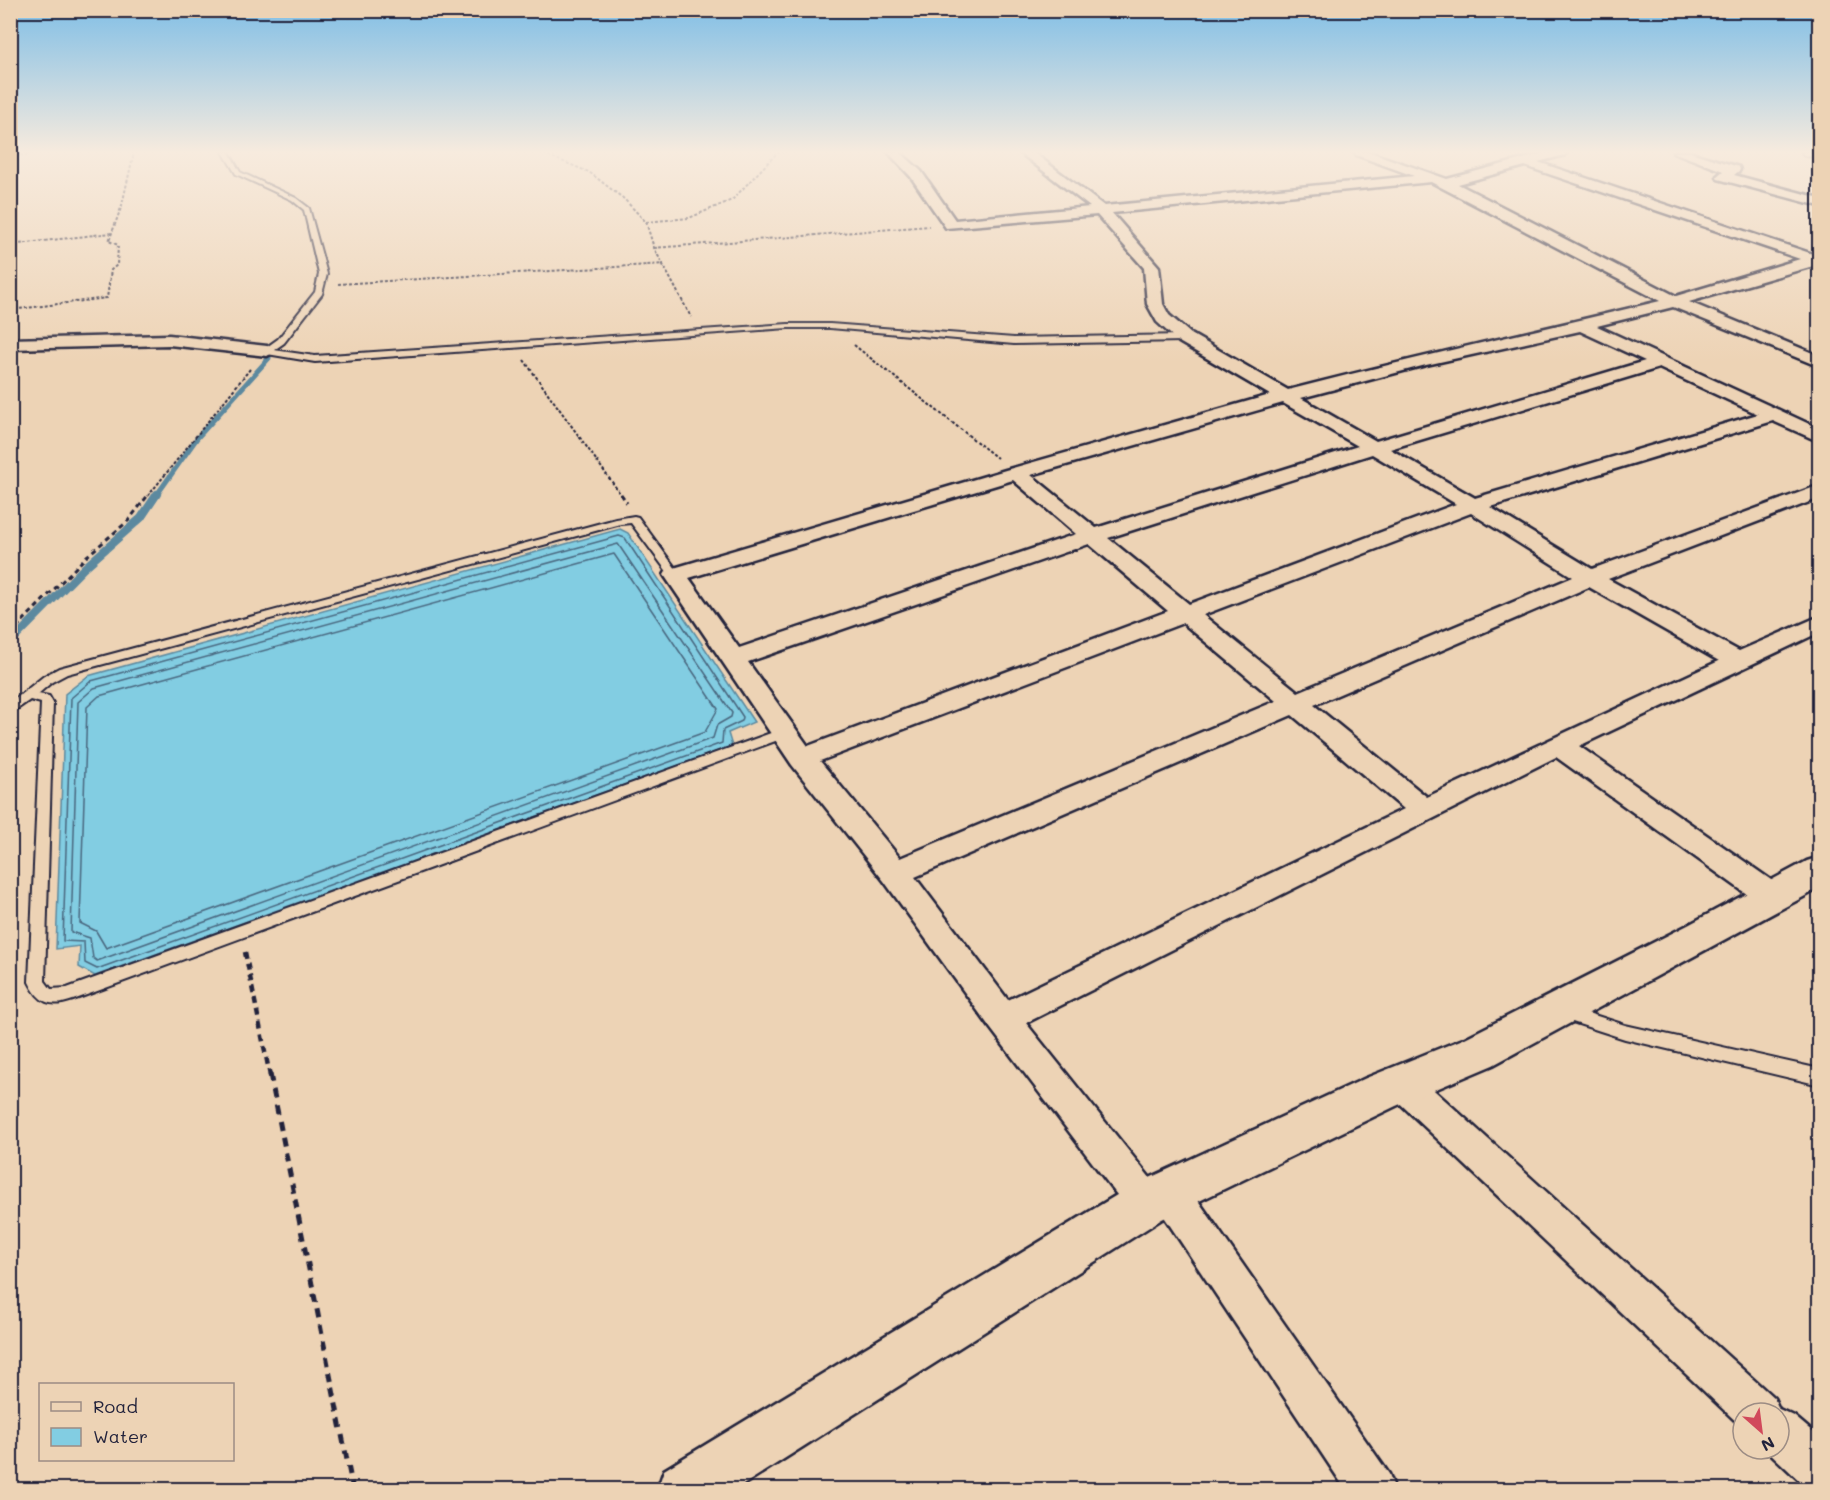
<svg xmlns="http://www.w3.org/2000/svg" width="1830" height="1500" font-family="Mali,sans-serif">
<style>
.water{fill:#82cde2;stroke:#5c899f;stroke-width:1.5}
.lines{fill:none;stroke-linecap:round;stroke-linejoin:round}
.shore{stroke:#48667e;stroke-width:1.5}
.stream-far1{stroke:#5c899f;stroke-width:5}
.stream{stroke:#5c899f;stroke-width:8}
.lane-casing{stroke:#22223b;stroke-width:4}
.street-casing{stroke:#22223b;stroke-width:5}
.secondary-casing{stroke:#22223b;stroke-width:5}
.path-far3{stroke:#22223b;stroke-width:2;stroke-dasharray:3 2;stroke-linecap:butt}
.path-far2{stroke:#22223b;stroke-width:3;stroke-dasharray:5 4;stroke-linecap:butt}
.path-far1{stroke:#22223b;stroke-width:4.5;stroke-dasharray:7 5;stroke-linecap:butt}
.path{stroke:#22223b;stroke-width:5;stroke-dasharray:9 7;stroke-linecap:butt}
.lane{fill:#edd3b5;fill-rule:evenodd}
.street{fill:#edd3b5;fill-rule:evenodd}
.secondary{fill:#edd3b5;fill-rule:evenodd}
</style>
<rect width="100%" height="100%" fill="#edd3b5"/>
<filter id="ink" filterUnits="userSpaceOnUse"><feTurbulence type="fractalNoise" baseFrequency=".0167" numOctaves="2"/><feDisplacementMap in="SourceGraphic" scale="12" xChannelSelector="R" yChannelSelector="G"/><feConvolveMatrix kernelMatrix="1 2 1 2 8 2 1 2 1" color-interpolation-filters="sRGB"/></filter>
<g filter="url(#ink)">
<path class="water" d="M620 529 628 533 754 722 728 733 732 746 95 976 79 967 80 946 56 949 65 694 88 676Z"/>
<g class="lines">
<g class="shore">
<path d="M619 536 625 538 743 717 742 721 723 730 722 743 97 969 85 963 84 942 63 941 71 698 91 681Z"/>
<path d="M618 544 732 713 731 717 717 725 713 738 97 961 93 958 90 938 71 932 78 702 94 688Z"/>
<path d="M614 554 718 709 705 732 106 948 96 931 80 923 87 707 99 696Z"/>
</g>
<path class="stream-far1" d="M156 496 197 438 269 358"/>
<path class="stream" d="M10 643 84 568 141 518 157 494"/>
<g class="lane-casing">
<g id="lane">
<path d="M223 152H229L240 172 296 198 309 208 327 274 322 294 284 343 274 350 315 356 788 324H830L1014 338 1185 335 1189 338 1185 341 1014 344 830 328H788L315 362 267 354 264 353V349L278 339 315 292 319 274 304 210 292 200 236 174Z"/>
<path d="M634 516 638 517 679 573V577H671L631 523 621 524 67 674 52 682 38 694 49 696 53 703 45 981 51 989 67 988 779 730H789L791 733 789 736 73 1000C50 1008 39 1003 29 982L41 703 30 700 10 714V703L44 676 59 668 616 519Z"/>
<path d="M1563 1005 1625 1025 1820 1069V1085L1625 1039 1557 1017 1555 1012 1557 1007Z"/>
</g>
</g>
<g class="street-casing">
<g id="street">
<path d="M888 152H900L921 171 955 220 1090 207 1019 152H1033L1104 206 1414 176 1356 155 1354 152H1370L1447 179 1549 152H1567L1565 155 1538 162 1816 255 1820 254V264L1689 302 1820 356V367L1673 307 1597 326 1820 429V442L1773 421 1490 507 1592 569 1820 485V498L1608 579 1739 651 1820 616V632L1579 746 1784 889 1788 897 1784 905 1773 909 1762 905 1556 757 1026 1023 1155 1184 1157 1179 1170 1174 1183 1179 1389 1474 1395 1490H1346L1161 1212 1159 1216 1146 1221 1133 1216 991 1029 884 881 792 765 664 575 667 570 1009 469 1270 395 1179 342 1157 322 1147 304 1144 268 1097 215 946 228 911 177ZM1525 166 1800 259 1676 296 1458 184ZM1431 182 1660 301C1536 331 1411 358 1288 390L1191 334 1169 315 1163 304 1159 267 1112 213ZM1580 331 1645 361 1376 441 1301 398 1426 365ZM1659 368 1758 414 1475 498 1390 449ZM1283 403 1358 446 1096 528 1031 475ZM1372 454 1456 504 1189 604 1108 538ZM1013 480 1076 534 739 648 689 578ZM1471 513 1573 577 1298 692 1203 615ZM1089 544 1168 611 808 746 748 662ZM1589 587 1719 661 1427 797 1314 705ZM1183 623 1276 701 900 858 820 761ZM1292 715 1404 809 1008 1000 915 877Z"/>
<path d="M1673 152H1690L1739 167 1740 170 1734 175 1820 198V206L1718 179 1717 176 1723 171Z"/>
<path d="M1802 152H1820V158L1804 155Z"/>
<path d="M169 335 267 346 276 351 267 356 169 345 10 349V339Z"/>
<path d="M1402 1067 1414 1072 1774 1398 1779 1409 1794 1416 1820 1438V1490L1804 1485 1766 1449H1779V1413H1743V1428L1390 1094 1384 1083 1390 1072Z"/>
</g>
</g>
<g class="secondary-casing">
<path id="secondary" d="M1820 857V888L1493 1065 1396 1106 1162 1219 735 1490H657L664 1470 1130 1187 1366 1078 1463 1039 1688 925 1807 861Z"/>
</g>
<g class="path-far3">
<path d="M539 152 589 172 624 199 646 222 654 248 691 317"/>
<path d="M10 157 44 152"/>
<path d="M646 222 689 218 732 200 777 153 783 152"/>
<path d="M10 245 111 233"/>
<path d="M654 248 929 226"/>
<path d="M338 284 664 264"/>
<path d="M10 310 107 298 111 270 117 265 118 245 109 241 122 205 134 152"/>
<path d="M854 345 997 458"/>
<path d="M524 360 622 496"/>
<path d="M148 496 250 369"/>
</g>
<g class="path-far2">
<path d="M621 494 627 503"/>
<path d="M10 634 87 556 128 521 149 494"/>
</g>
<path class="path-far1" d="M245 952 270 1076"/>
<path class="path" d="M270 1074 353 1490"/>
<use href="#lane" class="lane"/>
<use href="#street" class="street"/>
<use href="#secondary" class="secondary"/>
</g>
</g>
<linearGradient id="sky" x2="0" y2="1"><stop stop-color="#7fbee6"/><stop offset="0.42" stop-color="#f7ebde"/><stop offset="1" stop-color="#f7ebde" stop-opacity="0"/></linearGradient>
<rect width="1830" height="362" fill="url(#sky)"/>
<rect width="1830" height="1500" fill="none" stroke="#edd3b5" stroke-width="36"/>
<rect x="18" y="18" width="1794" height="1464" fill="none" stroke="#22223b" stroke-width="2" filter="url(#ink)"/>
<rect x="39" y="1383" width="195" height="78" fill="#edd3b5" stroke="#9c8c84" stroke-width="1.5"/>
<rect x="51" y="1402" width="30" height="9" fill="#edd3b5" stroke="#9c8c84" stroke-width="1.5"/>
<text x="93" y="1413" font-size="18" fill="#22223b">Road</text>
<rect x="51" y="1428" width="30" height="18" fill="#82cde2" stroke="#9c8c84" stroke-width="1.5"/>
<text x="93" y="1443" font-size="18" fill="#22223b">Water</text>
<g transform="translate(1761 1431) rotate(152)"><circle r="28" fill="#edd3b5" stroke="#9c8c84" stroke-width="1.5"/>
<path d="M0-4.5L10 22L0 15L-10 22Z" fill="#d1495b"/>
<text y="-9" font-size="16" font-weight="bold" text-anchor="middle" fill="#22223b">N</text>
</g>
</svg>
